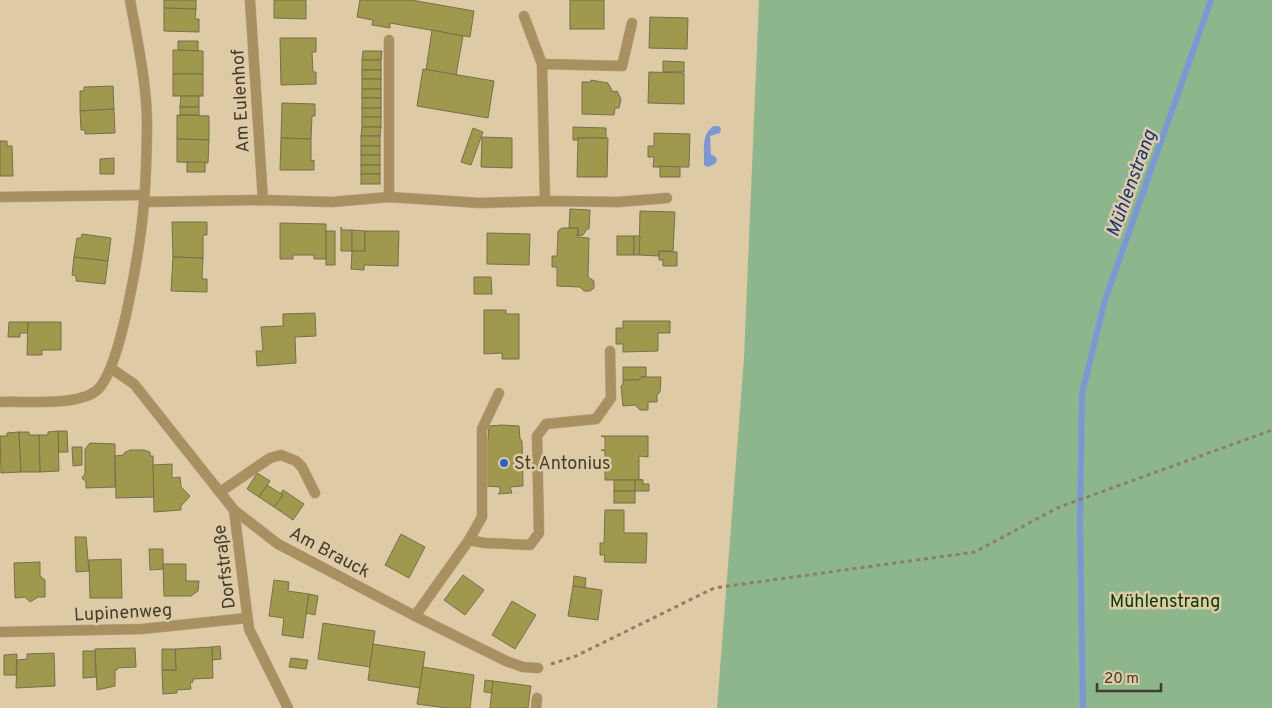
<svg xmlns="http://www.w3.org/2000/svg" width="1272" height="708" font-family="Overpass,sans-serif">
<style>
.green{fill:#8db68c}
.water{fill:#7a98d6}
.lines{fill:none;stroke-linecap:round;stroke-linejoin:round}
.stream{stroke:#7a98d6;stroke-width:6}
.building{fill:#9f984d;stroke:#74714c}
.lane-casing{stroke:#b9a989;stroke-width:11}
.street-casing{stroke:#b9a989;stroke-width:11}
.path{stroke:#8c7f65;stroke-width:3;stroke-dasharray:4 4;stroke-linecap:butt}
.lane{stroke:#a89061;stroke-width:10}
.street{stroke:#a89061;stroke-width:10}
.poi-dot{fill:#2e5dcc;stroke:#decba6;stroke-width:2}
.labels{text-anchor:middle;stroke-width:5;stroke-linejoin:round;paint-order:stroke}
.street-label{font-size:18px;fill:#443c2d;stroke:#decba6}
.poi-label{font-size:18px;fill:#443c2d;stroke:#decba6;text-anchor:start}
.park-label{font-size:18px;fill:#003b03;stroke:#decba6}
.water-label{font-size:19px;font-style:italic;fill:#17367e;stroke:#decba6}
</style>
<rect width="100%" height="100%" fill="#decba6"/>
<path class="green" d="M759 0H1272V708H717L744 358Z"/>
<path class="water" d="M714 126H719L721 129 720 133 710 136 711 155 715 156 717 160 715 164 708 167 704 165C705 152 700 134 714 126Z"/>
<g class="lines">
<path class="stream" d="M1083 708 1080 524 1082 394 1105 300 1211 0"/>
</g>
<g class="building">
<path d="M164 0H196V9L164 8Z"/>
<path d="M274 0H306V19L274 18Z"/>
<path d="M360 0H411L474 11 470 37 390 23V28L372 25 373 20 357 17Z"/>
<rect x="570" y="0" width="34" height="29"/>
<path d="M164 8 196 9 195 19H199V32L164 31Z"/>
<path d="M650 17 688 18 687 49 649 48Z"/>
<path d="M432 30 463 36 456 75 426 70Z"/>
<path d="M280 38H316V52H312L313 72H316V84L281 85Z"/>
<path d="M178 41H198V51L178 50Z"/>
<path d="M173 50 203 51V74H173Z"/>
<path d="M363 51H382L381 60H362Z"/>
<rect x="362" y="60" width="19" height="10"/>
<path d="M663 61 684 62V72H663Z"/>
<path d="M423 69 494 81 488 118 417 106Z"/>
<rect x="362" y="70" width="19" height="9"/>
<path d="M649 72 684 73V104L648 103Z"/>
<rect x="173" y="74" width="30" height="22"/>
<rect x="362" y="79" width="19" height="10"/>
<path d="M591 80 608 83 613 92 617 91 621 99 619 108H615L614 115 582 114V82H591Z"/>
<path d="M113 86 114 109 80 111V91H84V87Z"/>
<rect x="362" y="89" width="19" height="9"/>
<path d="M181 96H199V107H180Z"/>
<rect x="362" y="98" width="19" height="10"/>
<path d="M282 103 315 104V116H312L311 139 281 138Z"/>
<rect x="180" y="107" width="19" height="8"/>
<rect x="362" y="108" width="19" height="9"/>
<path d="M114 109 115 133 85 134V130H81L80 111Z"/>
<path d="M177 115 209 116V140L177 139Z"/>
<rect x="362" y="117" width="19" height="10"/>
<path d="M362 127H381L380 136H361Z"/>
<path d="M573 127 606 128V138H578V140H573Z"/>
<path d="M473 128 483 132 471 165 461 162Z"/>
<path d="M654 133 690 134 689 167H653L654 157H648V146H654Z"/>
<rect x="361" y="136" width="19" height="10"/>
<path d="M482 137 512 138V168L481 167Z"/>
<path d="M281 138 311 139V161L314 160V170H280Z"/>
<path d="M578 138H608L607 177H577Z"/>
<path d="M177 139 209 140 208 163 177 162Z"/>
<path d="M0 141H7V146H12L13 176H0Z"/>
<rect x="361" y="146" width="19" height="9"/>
<rect x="361" y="155" width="19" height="10"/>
<path d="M114 158V174H100V159Z"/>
<rect x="187" y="162" width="18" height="10"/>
<rect x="361" y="165" width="19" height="9"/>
<path d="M660 166 680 167V177H660Z"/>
<rect x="361" y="174" width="19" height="10"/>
<path d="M570 209 590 210 589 229H587L583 235 578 236V228H569Z"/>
<path d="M640 211 675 212 673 251H659V256L639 255Z"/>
<path d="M172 222H207V235H203V258L173 257Z"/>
<path d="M280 223 326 224V259H314V255H293V259H280Z"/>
<path d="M341 227 342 230H352V251H341Z"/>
<path d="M562 228H578L577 237 589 238 588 277 594 281V288L590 291H584L580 287 557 286V267H552V256H557L558 231Z"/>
<path d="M352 230 365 231V251H352Z"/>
<rect x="326" y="231" width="9" height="34"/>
<path d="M365 231H399L398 266 364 265V270L351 269 352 251H365Z"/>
<path d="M487 233 530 234 529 265 487 264Z"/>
<path d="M82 234 111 238 108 261 74 257 77 238H81Z"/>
<rect x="617" y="236" width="17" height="19"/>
<path d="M634 236H640L639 255H634Z"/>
<path d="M659 251 677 252V266H663V260H659Z"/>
<path d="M74 257 108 261 105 284 76 281V276L72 275Z"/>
<path d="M173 257 203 258 202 279H207V292L171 291Z"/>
<path d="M474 277H491L492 294H474Z"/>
<path d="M484 310H506V314H519V359H502V353L484 354Z"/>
<path d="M315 313 316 336 295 337 296 363 257 366 256 351H263L261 327 283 326V314Z"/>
<path d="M623 321H670V333H658V351L623 352V344H616V328H623Z"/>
<path d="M9 322H28V333H20V337H8Z"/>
<path d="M28 322H61V350H42V355H27Z"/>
<path d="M623 367H646V377H641L639 380H623Z"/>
<path d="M641 377H661L660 392 657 395V402H648V410H640L635 405 623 406 621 386 623 384V380H639Z"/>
<path d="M502 425 519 426 520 439 522 441 523 486 510 487 512 493 498 494 500 492V487L486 486V441L488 440 489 426Z"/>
<path d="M58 431H67L68 452H59Z"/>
<path d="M58 431 59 471 40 472 39 435H48V432Z"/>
<path d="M19 432 21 472 1 473 0 436H7V433Z"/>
<path d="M19 432H29V435H39L40 472H21Z"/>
<path d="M601 436H648V457L639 456V479L643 480H605V451L601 450H605V437Z"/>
<path d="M90 443 115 444V487L86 488V482L82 478 85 474V449Z"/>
<path d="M72 447H82V465L73 466Z"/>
<path d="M130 450H144L150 452V456H153L154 497 116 498 115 456 124 455V453Z"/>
<path d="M172 464V478L180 477 181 487 190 496 181 506V510L154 512 153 465Z"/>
<path d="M257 473 270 481 259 497 247 489Z"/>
<rect x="614" y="480" width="21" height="11"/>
<path d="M635 480H643V484H649V491H635Z"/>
<path d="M267 485 283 495 274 507 259 497Z"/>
<path d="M283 490 304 504 293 520 274 507 283 495 281 493Z"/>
<rect x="614" y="491" width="21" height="12"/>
<path d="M605 510H624V533H647L646 563 604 562 605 555H600V543H604Z"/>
<path d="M401 534 425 547 409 578 385 565Z"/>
<path d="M75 537H86L89 571 76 572Z"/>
<path d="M149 549H163V569L150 570Z"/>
<path d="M121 559 122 598H90L89 560Z"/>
<path d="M40 562V576L45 580V597H38L30 602 25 597 15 598 14 563Z"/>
<path d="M163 564H186V581H199L198 591 191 596H164Z"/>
<path d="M463 575 484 590 465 615 444 600Z"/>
<path d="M574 576 586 578 585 588 573 586Z"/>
<path d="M274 580 289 582 288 591 309 594 303 638 282 635 284 618 269 616Z"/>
<path d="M573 586 602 590 598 620 568 616Z"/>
<path d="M309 594 318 596 315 615 306 613Z"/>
<path d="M512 601 536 615 515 649 492 635Z"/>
<path d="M323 623 375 631 370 667 318 659Z"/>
<path d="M373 644 425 652 420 688 368 680Z"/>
<path d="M220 646 221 659 212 660V647Z"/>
<path d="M212 647 213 678 193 679V682L190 683 191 689 177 690V693L163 694 162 670H176L175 649Z"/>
<path d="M135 648 136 667 117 668V670H115V686L97 690 95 649Z"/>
<path d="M162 649H175L176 670H162Z"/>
<path d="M83 651H95L96 677 83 678Z"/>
<path d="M54 653 55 686 16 688 17 660 27 659V654Z"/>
<path d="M17 654 16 675H4V655Z"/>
<path d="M291 658 308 660 306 669 289 667Z"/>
<path d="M423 667 474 675 470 708H447L417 704Z"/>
<path d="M485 680 493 681 492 693 484 692Z"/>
<path d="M493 681 531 686 528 708H490Z"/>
</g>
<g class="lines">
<g class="lane-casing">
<g id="lane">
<path d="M499 393 482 429V517L469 540 485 543 530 545 539 533 537 436 546 424 596 419 611 398 610 351"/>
<path d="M220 492 270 458 281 455 296 461 302 467 315 493"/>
</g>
</g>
<g class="street-casing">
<g id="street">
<path d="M250 0 263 200"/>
<path d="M524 16 542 64 545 201"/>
<path d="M542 64 622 66 632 23"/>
<path d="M0 197 144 195"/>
<path d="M389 197V40"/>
<path d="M144 202 263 200 332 202 389 197 480 203 545 201 618 202 667 198"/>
<path d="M112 369 134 384 234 510 249 629 288 708"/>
<path d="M0 402C25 401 77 406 96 391 122 371 141 238 144 203 146 176 147 147 147 120 146 79 137 39 130 0"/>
<path d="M234 510 278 544 415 616 506 661 523 667 538 668"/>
<path d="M415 616 469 540"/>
<path d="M0 632 142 629 247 618"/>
<path d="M536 708 537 698"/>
</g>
</g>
<path class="path" d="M551 664 576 656 714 588 975 552 1057 508 1272 430"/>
<use href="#lane" class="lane"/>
<use href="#street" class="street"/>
</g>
<circle class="poi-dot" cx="504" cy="463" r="5"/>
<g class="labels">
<g class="street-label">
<text transform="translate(240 101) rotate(-93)" y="6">Am Eulenhof</text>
<text transform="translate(330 552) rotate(28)" y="6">Am Brauck</text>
<text transform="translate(224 567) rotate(-97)" y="6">Dorfstraße</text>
<text transform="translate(123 612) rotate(-3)" y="6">Lupinenweg</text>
</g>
<g class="poi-label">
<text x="514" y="469">St. Antonius</text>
</g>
<g class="park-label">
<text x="1165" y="607">Mühlenstrang</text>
</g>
<g class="water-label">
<text transform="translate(1130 183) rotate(-70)" y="7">Mühlenstrang</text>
</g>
</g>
<path d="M1097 683v8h64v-8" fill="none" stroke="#443c2d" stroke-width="2.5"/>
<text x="1104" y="683" font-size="15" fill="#443c2d" stroke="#decba6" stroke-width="4" paint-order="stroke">20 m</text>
</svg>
